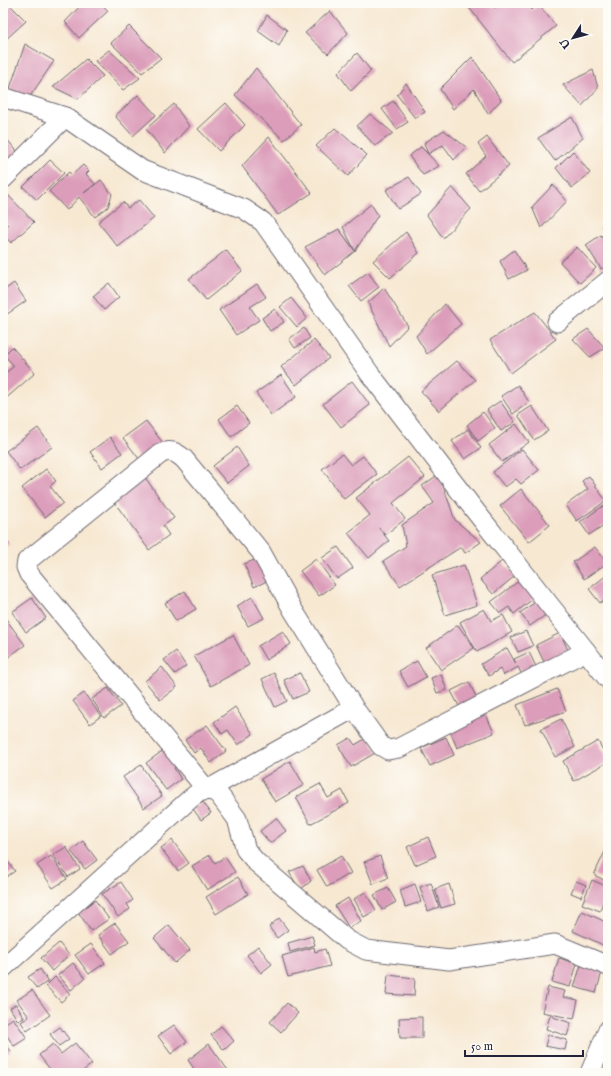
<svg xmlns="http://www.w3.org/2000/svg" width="611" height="1076" font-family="'IM FELL English',serif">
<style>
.building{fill:#dc9dba}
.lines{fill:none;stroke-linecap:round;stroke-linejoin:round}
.minor-casing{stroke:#6d6770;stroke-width:21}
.minor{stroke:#fff;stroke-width:19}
</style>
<rect width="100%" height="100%" fill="#fdfcf7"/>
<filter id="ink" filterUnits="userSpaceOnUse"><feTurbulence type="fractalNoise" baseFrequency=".025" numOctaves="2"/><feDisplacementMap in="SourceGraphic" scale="8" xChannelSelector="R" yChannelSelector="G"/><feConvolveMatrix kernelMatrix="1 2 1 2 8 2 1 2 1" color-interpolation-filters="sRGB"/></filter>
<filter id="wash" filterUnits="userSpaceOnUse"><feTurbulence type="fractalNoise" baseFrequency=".012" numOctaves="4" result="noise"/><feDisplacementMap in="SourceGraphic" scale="16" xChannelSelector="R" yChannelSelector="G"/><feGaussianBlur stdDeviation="0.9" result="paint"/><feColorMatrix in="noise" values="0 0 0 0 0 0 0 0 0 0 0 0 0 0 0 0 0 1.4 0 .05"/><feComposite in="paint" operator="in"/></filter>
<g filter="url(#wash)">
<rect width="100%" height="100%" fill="#f7e8d2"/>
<g id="blocks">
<g class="building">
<path d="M3 3H8L26 21 3 42Z"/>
<path d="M83 3H101L108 11 79 38 65 22Z"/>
<path d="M469 3H490L494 8 500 3H527L532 10 538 4 556 26 512 62 467 5Z"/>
<path d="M330 11 348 33 328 54 305 33Z"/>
<path d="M267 15 287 30 279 46 258 31Z"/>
<path d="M129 26 161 58 142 73 111 43Z"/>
<path d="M25 44 54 61 29 98 9 91Z"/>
<path d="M109 50 140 78 123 90 95 61Z"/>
<path d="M357 53 371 71 351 91 338 73Z"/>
<path d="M472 57 501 100 488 114 474 89 453 109 440 89Z"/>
<path d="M86 59 103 76 78 99 53 87Z"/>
<path d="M256 68 301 125 284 140 235 95Z"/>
<path d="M593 70 598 88 582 106 563 85Z"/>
<path d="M406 83 425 112 415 118 397 95Z"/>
<path d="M138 95 156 115 133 136 115 116Z"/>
<path d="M393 101 408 122 397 129 382 109Z"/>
<path d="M226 103 245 125 219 151 198 129Z"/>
<path d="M174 104 189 126 165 153 146 129Z"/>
<path d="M370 114 393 133 375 146 357 126Z"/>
<path d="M572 117 583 138 555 161 538 138Z"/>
<path d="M335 128 367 155 348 176 316 146Z"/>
<path d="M444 130 466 147 454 160 443 145 428 154 439 166 423 175 409 156 421 147 428 154 424 143Z"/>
<path d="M5 137 22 157 3 172V138Z"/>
<path d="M269 137 312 193 278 215 242 166Z"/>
<path d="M487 137 509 166 479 191 466 174 486 156 478 144Z"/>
<path d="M573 151 590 173 572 188 556 168Z"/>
<path d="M50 160 64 173 37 200 23 187Z"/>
<path d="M83 165 89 171 86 174 95 184 84 193 101 180 112 194 108 207 95 217 79 197 67 210 49 191 69 172 72 175Z"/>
<path d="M409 177 421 194 398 209 386 190Z"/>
<path d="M553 185 567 201 541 228 532 207Z"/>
<path d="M452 187 471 209 443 238 427 215Z"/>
<path d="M7 194 34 222 11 243 3 234V230L8 225 3 220V198Z"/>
<path d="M139 200 154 218 118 247 98 222 123 202 128 208Z"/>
<path d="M371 204 378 215 355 251 343 227Z"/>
<path d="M608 222V235L602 226Z"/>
<path d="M339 229 355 251 325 275 305 247Z"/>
<path d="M406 232 419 253 390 278 373 261Z"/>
<path d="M601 235 608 245V265L601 269 586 245Z"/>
<path d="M577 247 596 268 580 283 560 262Z"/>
<path d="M226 250 242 271 206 300 189 279Z"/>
<path d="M514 250 527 270 509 279 500 261Z"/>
<path d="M368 272 379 287 361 301 349 286Z"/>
<path d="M14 283 26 301 3 317V291Z"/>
<path d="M109 283 119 297 104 310 93 296Z"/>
<path d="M257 284 266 297 250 307 259 320 236 335 219 310Z"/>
<path d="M384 288 408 326 389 346 368 303Z"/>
<path d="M291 298 307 318 297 327 280 307Z"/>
<path d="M445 304 461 324 427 354 416 336Z"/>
<path d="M275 309 284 322 270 331 262 318Z"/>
<path d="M535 312 556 339 511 373 490 340Z"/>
<path d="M304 328 310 338 295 348 289 339Z"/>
<path d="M588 329 605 348 590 357 573 339Z"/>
<path d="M314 340 329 358 296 385 281 367Z"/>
<path d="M12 347 35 373 3 401V375L14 366 4 355Z"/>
<path d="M457 361 475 380 439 411 421 391Z"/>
<path d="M281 375 296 397 271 415 256 393Z"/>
<path d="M352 381 370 405 341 427 323 404Z"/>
<path d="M518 385 529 402 513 414 501 396Z"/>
<path d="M500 401 515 422 501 431 487 410Z"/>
<path d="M237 406 249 423 231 437 219 419Z"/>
<path d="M532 406 548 431 534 440 518 415Z"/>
<path d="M483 412 495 428 478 441 467 425Z"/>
<path d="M146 421 163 443 140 460 123 438Z"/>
<path d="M516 424 529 442 502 462 489 445Z"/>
<path d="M38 428 52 447 20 470 6 451Z"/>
<path d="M468 429 481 448 465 459 452 441Z"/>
<path d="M110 437 122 453 102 468 90 452Z"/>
<path d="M237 447 249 466 227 483 213 466Z"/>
<path d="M522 449 539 470 521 484 516 479 505 487 493 472Z"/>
<path d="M342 454 351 465 363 456 377 474 344 499 322 469Z"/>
<path d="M408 457 425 477 393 503 405 519 385 535 379 528 389 541 369 558 348 533 370 515 356 498Z"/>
<path d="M46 469 56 481 50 486 63 503 45 517 22 488Z"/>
<path d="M439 474 455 520 481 542 465 553 461 547 400 586 383 561 406 546 402 525 434 503 422 486Z"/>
<path d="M144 476 174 518 163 526 169 535 149 550 112 499Z"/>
<path d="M589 476 606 501 577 521 566 505 588 489 582 481Z"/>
<path d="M521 489 550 525 529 542 500 506Z"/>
<path d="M606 504 608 508V530L604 525 589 535 580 522Z"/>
<path d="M3 536 9 544 3 548Z"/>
<path d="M338 547 353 568 337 579 322 558Z"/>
<path d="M595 547 607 563 584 579 573 562Z"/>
<path d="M257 559 267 581 254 587 244 564Z"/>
<path d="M316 559 335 585 319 596 300 571Z"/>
<path d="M502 561 515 576 493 594 480 579Z"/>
<path d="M464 565 477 605 445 615 432 575Z"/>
<path d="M608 574V596L600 603 589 589Z"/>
<path d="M520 580 534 598 514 614 509 607 500 613 491 602Z"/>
<path d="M185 591 196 609 176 621 165 603Z"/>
<path d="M252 597 264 618 248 626 237 606Z"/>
<path d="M32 598 46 618 26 632 12 612Z"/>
<path d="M541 598 551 611 530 626 520 613Z"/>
<path d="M484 609 491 621 503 615 512 632 477 652 460 622Z"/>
<path d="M3 615 25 645 7 658 3 652Z"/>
<path d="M458 625 474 648 441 670 426 648Z"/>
<path d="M283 631 291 644 266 660 258 646Z"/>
<path d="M526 631 533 646 518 652 511 637Z"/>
<path d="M560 633 568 650 544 662 536 645Z"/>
<path d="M233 635 249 665 211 686 194 656Z"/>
<path d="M507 648 516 664 514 659 529 652 537 669 523 677 518 667 504 675 500 669 489 676 481 664Z"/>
<path d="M176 651 186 666 175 674 164 660Z"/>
<path d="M417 661 426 677 408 687 399 671Z"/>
<path d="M162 667 177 687 160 700 145 681Z"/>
<path d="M274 673 287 701 275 707 262 679Z"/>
<path d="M300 673 309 692 293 699 284 680Z"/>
<path d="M441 674 447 690 437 693 431 678Z"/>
<path d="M469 682 477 699 460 708 451 691Z"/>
<path d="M108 688 121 706 104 718 92 699Z"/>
<path d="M557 689 566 711 525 725 517 705Z"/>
<path d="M84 693 101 716 90 724 73 701Z"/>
<path d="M235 707 253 734 238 745 228 730 222 734 214 722Z"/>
<path d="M485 712 494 733 457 748 448 726Z"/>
<path d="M561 719 575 747 555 757 541 729Z"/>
<path d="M207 725 226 751 211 763 201 748 194 753 185 740Z"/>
<path d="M368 737 377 752 351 767 338 745 350 738 355 745Z"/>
<path d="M446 737 454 755 430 766 421 748Z"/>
<path d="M598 741 608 759V762L574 781 563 761Z"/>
<path d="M168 747 180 764 174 768 181 779 166 790 146 763Z"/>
<path d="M290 761 304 785 275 802 261 779Z"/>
<path d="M141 765 162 796 144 808 123 777Z"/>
<path d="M320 784 328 798 342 790 349 803 310 824 296 797Z"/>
<path d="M203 802 211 813 201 820 193 809Z"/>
<path d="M276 818 286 831 270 843 260 831Z"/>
<path d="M428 837 436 856 415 865 407 847Z"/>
<path d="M172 840 189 863 178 871 161 848Z"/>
<path d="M83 841 97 860 85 869 71 851Z"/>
<path d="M608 845V882L594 875Z"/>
<path d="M66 847 80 869 68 877 53 855Z"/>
<path d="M3 855 15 871 3 879Z"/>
<path d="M210 855 215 863 225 857 235 872 207 890 192 866Z"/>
<path d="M51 856 67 879 53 888 37 865Z"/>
<path d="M341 856 351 873 327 887 317 870Z"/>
<path d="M380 856 388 878 373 884 364 862Z"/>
<path d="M303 866 311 881 300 890 289 872Z"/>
<path d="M238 877 248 894 216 914 206 897Z"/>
<path d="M592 880 608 887 600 911 582 904Z"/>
<path d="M576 881 586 885 581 897 571 893Z"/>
<path d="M121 882 133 900 127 904 130 909 118 917 102 894Z"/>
<path d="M431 883 439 907 428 911 420 887Z"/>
<path d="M415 884 421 902 405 907 400 890Z"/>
<path d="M449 884 455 904 441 908 435 889Z"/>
<path d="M388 888 396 902 382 910 374 895Z"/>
<path d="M365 892 376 910 364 917 354 899Z"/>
<path d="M348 898 361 921 349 928 335 906Z"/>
<path d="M95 900 109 919 91 931 78 912Z"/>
<path d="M582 911 608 923V939L605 946 573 931Z"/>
<path d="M279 918 288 930 277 938 269 927Z"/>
<path d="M115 923 129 941 112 954 98 935Z"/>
<path d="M169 925 190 950 175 963 154 938Z"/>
<path d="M312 936 315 945 290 952 288 943Z"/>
<path d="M59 943 69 955 52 971 41 958Z"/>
<path d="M91 944 105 963 89 974 75 955Z"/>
<path d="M258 946 272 964 261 973 247 955Z"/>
<path d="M314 947 315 952 325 949 330 966 288 977 282 956Z"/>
<path d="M559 958 577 964 570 987 552 982Z"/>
<path d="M73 963 85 978 71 990 58 975Z"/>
<path d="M581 965 602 972 596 993 574 987Z"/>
<path d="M40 969 48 981 37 989 28 977Z"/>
<path d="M388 975 415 978 414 996 386 994Z"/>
<path d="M55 977 70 994 61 1002 46 986Z"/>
<path d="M548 987 565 991 563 997 578 1000 574 1019 542 1012Z"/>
<path d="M32 990 50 1015 27 1031 21 1022 29 1017 17 1000Z"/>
<path d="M287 1003 298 1013 281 1032 270 1022Z"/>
<path d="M16 1004 24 1018 18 1021 10 1008Z"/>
<path d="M550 1016 571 1023 567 1036 546 1029Z"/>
<path d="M422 1017V1038H400L399 1018Z"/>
<path d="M13 1018 27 1038 14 1046 3 1030V1025Z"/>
<path d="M174 1025 187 1042 171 1054 158 1036Z"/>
<path d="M221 1026 234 1041 224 1050 211 1035Z"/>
<path d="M60 1027 69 1039 59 1046 50 1034Z"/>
<path d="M548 1035 567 1040 565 1050 545 1046Z"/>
<path d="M3 1040 11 1051 3 1057Z"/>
<path d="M75 1043 92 1064 80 1073H53L39 1055 53 1044 61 1054Z"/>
<path d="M209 1044 230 1073H197L188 1060Z"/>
</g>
</g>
</g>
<g filter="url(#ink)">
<use href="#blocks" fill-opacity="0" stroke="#6d6770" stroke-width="1"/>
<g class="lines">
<g class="minor-casing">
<g id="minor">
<path d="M3 97 65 117 142 170 244 209 263 222 370 374 476 512 608 679"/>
<path d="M3 179 65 117"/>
<path d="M557 322 608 281"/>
<path d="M354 708 207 790 29 574 26 567 27 561 160 454C170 449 176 452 184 459L261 552 293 610 354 708 381 746 388 750 399 748 586 651"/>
<path d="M3 968 190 799 199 792 207 790 217 792 237 819 246 850 256 862 347 940 366 950 449 960 555 944 608 966"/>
<path d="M590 1073 608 1030"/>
</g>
</g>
<use href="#minor" class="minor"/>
</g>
</g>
<rect width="611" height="1076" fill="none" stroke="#fdfcf7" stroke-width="16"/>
<g transform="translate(573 38) rotate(234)" stroke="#fdfcf7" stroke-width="3" paint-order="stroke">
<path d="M0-3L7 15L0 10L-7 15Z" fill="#22223b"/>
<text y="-6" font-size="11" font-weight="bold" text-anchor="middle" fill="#22223b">U</text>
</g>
<path d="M465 1050v6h118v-6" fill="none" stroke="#22223b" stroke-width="2"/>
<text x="471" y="1050" font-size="12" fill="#22223b" stroke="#fdfcf7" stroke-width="3" paint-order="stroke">50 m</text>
</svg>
